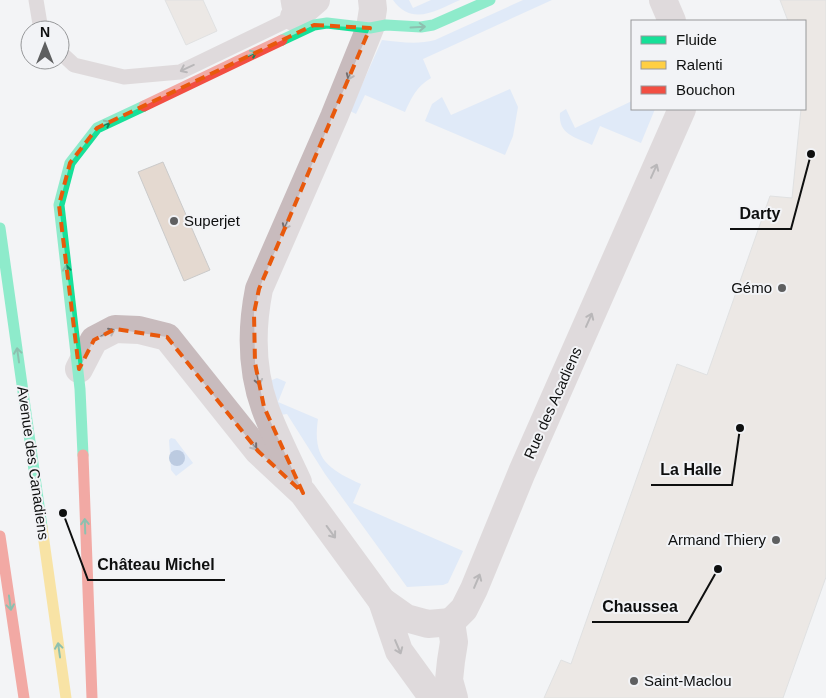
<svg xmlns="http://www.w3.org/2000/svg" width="826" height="698" font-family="Arial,sans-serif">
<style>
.green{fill:#cbddfa}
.building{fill:#e4d9d0;stroke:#cacaca}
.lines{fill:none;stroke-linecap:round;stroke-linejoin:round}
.lane{stroke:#c8bbbd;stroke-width:15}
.street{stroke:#c8bbbd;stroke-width:28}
.fast{stroke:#16e098;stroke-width:11}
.slow{stroke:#ffcf43;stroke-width:11}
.jam{stroke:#f24e42;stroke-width:11}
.tree{fill:#7b99c7}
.oneway{stroke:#12825a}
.oneway2{stroke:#746e6f}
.marked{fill:none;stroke:#e8590c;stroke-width:4;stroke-dasharray:10 6;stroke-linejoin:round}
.poi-dot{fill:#5e5f60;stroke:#f2f3f6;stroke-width:2}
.labels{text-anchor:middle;stroke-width:4;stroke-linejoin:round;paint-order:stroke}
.poi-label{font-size:15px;fill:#0e0f0f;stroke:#f2f3f6;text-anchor:start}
.street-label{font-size:15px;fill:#0e0f0f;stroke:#f2f3f6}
.leader{fill:none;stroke:#0e0f0f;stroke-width:2}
.callout-dot{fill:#0e0f0f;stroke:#f2f3f6;stroke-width:2}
.callout-label{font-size:16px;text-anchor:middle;font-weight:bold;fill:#0e0f0f;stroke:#f2f3f6;stroke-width:4;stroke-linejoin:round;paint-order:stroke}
</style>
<rect width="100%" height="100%" fill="#f3f4f5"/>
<g class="green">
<path d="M393 0H409L413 8 431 0H460C437 10 412 27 393 0Z"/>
<path d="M523 0H552L423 59 431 78C417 86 411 98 405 112L365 95 356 114 350 111 382 40C400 42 417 45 435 40Z"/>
<path d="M510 89 518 107 513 136 505 155 425 121 432 104 442 97 451 115Z"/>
<path d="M632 101V109H655L641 143 600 126 592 145C576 137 558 135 560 113L566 109 575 128Z"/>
<path d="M277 378 286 382 278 402 318 419C312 459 328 469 361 484L353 503 463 551 448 583 443 585 407 587 325 474 287 414 280 415 272 384V380Z"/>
<path d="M171 438 175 439 193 463 176 476 171 470 169 440Z"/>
</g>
<g class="building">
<path d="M165 0H203L217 31 186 45Z"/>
<path d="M780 0H826V577L783 698H544L561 660 571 664 677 364 707 375 770 196 792 198 801 109H805V21H788Z"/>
<path d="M163 162 210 270 184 281 138 172Z"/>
</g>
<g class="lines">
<g class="lane">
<path d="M36 0 41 30"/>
<path d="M288 0 289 6 297 22"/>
<path d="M60 52 74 65 124 77 180 72 294 17"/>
</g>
<g class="street">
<path d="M663 0 672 21"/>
<path d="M294 17 301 13 316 0"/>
<path d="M79 369 94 340 115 329 139 330 167 337 258 451 303 493 382 601 406 618 428 624 451 622"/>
<path d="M298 482C287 458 274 433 265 408 251 369 251 329 259 289L334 117 370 28 373 9 372 0"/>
<path d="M382 601 399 651 433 698"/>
<path d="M451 622 464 609 474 589 522 472 682 109"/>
<path d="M451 622 454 642 451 661 449 680 454 698"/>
</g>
<g class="fast">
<path d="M282 40 314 25 327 23 370 28 386 25 421 27 433 25 490 0"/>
<path d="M0 228 42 527"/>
<path d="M83 455 80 389 59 205 70 163 97 128 144 106"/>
</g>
<path class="slow" d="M42 527 66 698"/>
<g class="jam">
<path d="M144 106 282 40"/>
<path d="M83 455 92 698"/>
<path d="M0 536 24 698"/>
</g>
</g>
<circle class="tree" cx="177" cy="458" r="8"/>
<defs><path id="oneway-shaft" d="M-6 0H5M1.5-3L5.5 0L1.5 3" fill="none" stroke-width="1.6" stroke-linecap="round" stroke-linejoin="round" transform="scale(1.25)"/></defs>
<g class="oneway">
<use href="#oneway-shaft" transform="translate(418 27) rotate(-3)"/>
<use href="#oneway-shaft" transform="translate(250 55) rotate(-26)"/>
<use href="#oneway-shaft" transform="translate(104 125) rotate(-28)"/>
<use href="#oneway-shaft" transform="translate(67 272) rotate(-97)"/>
<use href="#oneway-shaft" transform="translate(18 355) rotate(-98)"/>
<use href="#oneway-shaft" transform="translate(85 526) rotate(-92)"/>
<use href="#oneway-shaft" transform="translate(10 603) rotate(82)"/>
<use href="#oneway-shaft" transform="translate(59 650) rotate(-98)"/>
</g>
<g class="oneway2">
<use href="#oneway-shaft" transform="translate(187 68) rotate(155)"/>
<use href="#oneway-shaft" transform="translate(351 73) rotate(112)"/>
<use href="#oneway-shaft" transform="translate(654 171) rotate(-66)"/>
<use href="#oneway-shaft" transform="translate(287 223) rotate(113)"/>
<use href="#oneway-shaft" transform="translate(589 320) rotate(-66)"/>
<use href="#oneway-shaft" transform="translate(108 333) rotate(-26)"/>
<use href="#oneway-shaft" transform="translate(258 378) rotate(77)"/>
<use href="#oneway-shaft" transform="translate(252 444) rotate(52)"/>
<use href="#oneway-shaft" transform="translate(331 532) rotate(54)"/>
<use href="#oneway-shaft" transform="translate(477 581) rotate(-67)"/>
<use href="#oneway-shaft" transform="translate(398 647) rotate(67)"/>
</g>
<path d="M0 0H826V698H0ZM314 25 370 28 259 289 254 313 255 363 264 407 303 493 258 451 167 337 115 329 94 340 79 369 59 205 70 163 97 128Z" fill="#f3f4f5" fill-opacity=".55" fill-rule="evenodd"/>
<path class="marked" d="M314 25 370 28 259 289 254 313 255 363 264 407 303 493 258 451 167 337 115 329 94 340 79 369 59 205 70 163 97 128Z"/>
<g class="poi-dot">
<circle cx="174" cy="221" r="5"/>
<circle cx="782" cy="288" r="5"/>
<circle cx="776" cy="540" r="5"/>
<circle cx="634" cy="681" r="5"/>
</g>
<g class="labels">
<g class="poi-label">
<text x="184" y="226">Superjet</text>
<text x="772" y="293" text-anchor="end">Gémo</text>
<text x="766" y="545" text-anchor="end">Armand Thiery</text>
<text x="644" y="686">Saint-Maclou</text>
</g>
<g class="street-label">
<text transform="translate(553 403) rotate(-66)" y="5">Rue des Acadiens</text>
<text transform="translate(33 463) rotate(82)" y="5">Avenue des Canadiens</text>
</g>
</g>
<path class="leader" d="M811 154L791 229H730M740 428L732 485H651M63 513L88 580H225M718 569L688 622H592"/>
<g class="callout-dot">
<circle cx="811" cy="154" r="5"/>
<circle cx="740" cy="428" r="5"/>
<circle cx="63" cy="513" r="5"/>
<circle cx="718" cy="569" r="5"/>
</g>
<g class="callout-label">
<text x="760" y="219">Darty</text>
<text x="691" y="475">La Halle</text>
<text x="156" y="570">Château Michel</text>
<text x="640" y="612">Chaussea</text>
</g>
<rect x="631" y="20" width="175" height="90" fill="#f2f3f6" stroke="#97989a"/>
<rect x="641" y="36" width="25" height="8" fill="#16e098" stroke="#97989a"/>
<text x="676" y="45" font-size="15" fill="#0e0f0f">Fluide</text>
<rect x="641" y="61" width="25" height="8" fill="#ffcf43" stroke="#97989a"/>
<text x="676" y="70" font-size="15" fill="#0e0f0f">Ralenti</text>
<rect x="641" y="86" width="25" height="8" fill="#f24e42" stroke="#97989a"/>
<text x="676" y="95" font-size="15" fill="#0e0f0f">Bouchon</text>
<g transform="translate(45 45)"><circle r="24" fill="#f2f3f6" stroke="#97989a"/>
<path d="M0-4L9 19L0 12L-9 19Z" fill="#5e5f60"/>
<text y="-8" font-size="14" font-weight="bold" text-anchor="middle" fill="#0e0f0f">N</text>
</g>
</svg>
